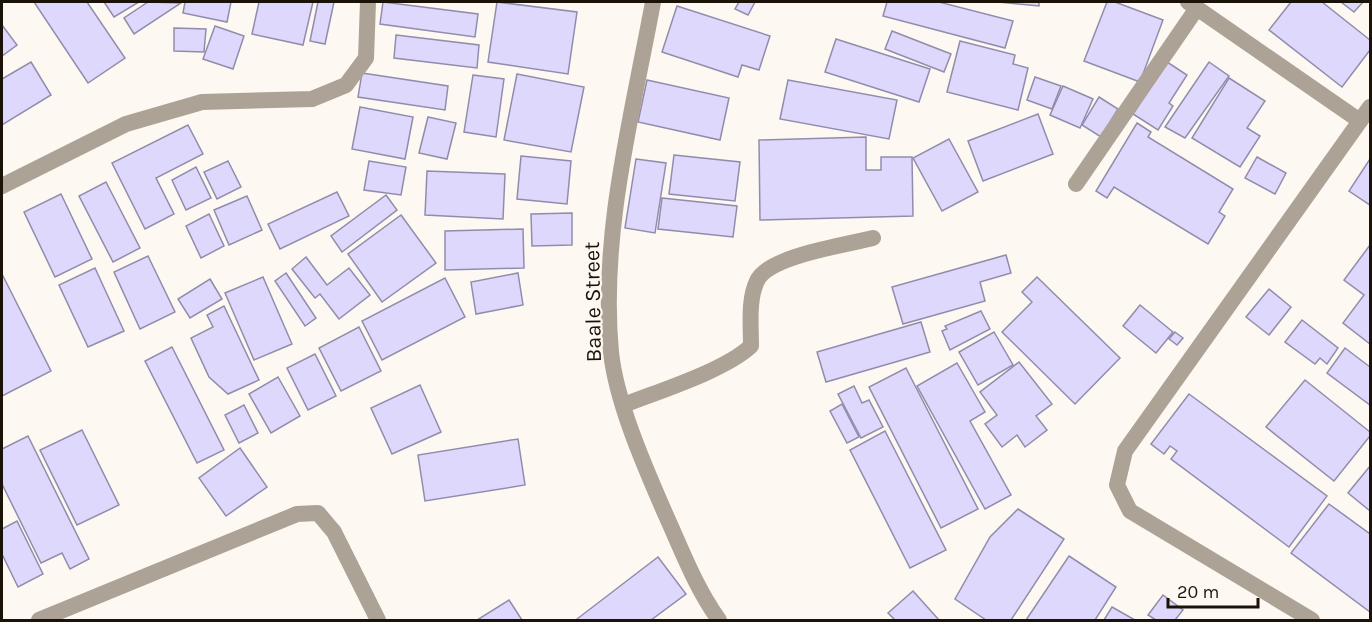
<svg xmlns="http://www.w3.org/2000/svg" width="1372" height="622" font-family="Karla,sans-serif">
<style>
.building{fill:#ded9fc;stroke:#928cac;stroke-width:1.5}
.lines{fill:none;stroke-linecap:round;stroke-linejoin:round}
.minor{stroke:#ada296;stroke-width:16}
.tertiary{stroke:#ada296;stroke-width:16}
.labels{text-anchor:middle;stroke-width:4.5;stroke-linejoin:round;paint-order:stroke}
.street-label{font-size:22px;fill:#1c1308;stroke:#fdf8f2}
</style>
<rect width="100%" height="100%" fill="#fdf8f2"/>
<g class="building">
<path d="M34 2H87L125 58 88 83Z"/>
<path d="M104 2H139L114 17Z"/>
<path d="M148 2 181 3 134 34 124 18Z"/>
<path d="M185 2H231L227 22 183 13Z"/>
<path d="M259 2H313L303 45 252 34Z"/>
<path d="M318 2H334L325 44 310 41Z"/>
<path d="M383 2 478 14 475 37 380 24Z"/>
<path d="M497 2 577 12 568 74 488 62Z"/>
<path d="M739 2H755L748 15 735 9Z"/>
<path d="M887 2H939L1013 21 1005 48 883 16Z"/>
<path d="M998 2H1039V6Z"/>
<path d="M1107 2H1115L1163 20 1140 82 1084 61Z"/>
<path d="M1291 2H1322L1370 40V50L1342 87 1269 30Z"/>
<path d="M1341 2H1363L1354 12Z"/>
<path d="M677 6 770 36 759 70 742 65 738 77 662 52Z"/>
<path d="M2 25 17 45 2 56Z"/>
<path d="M215 26 244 36 233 69 203 59Z"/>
<path d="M174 28 206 29 204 52 174 51Z"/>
<path d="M892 31 951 54 944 72 885 49Z"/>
<path d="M396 35 479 45 477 68 394 58Z"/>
<path d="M836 39 930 69 919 102 825 72Z"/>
<path d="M960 41 1015 55 1013 64 1028 68 1018 110 947 92Z"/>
<path d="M31 62 51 95 2 125V79Z"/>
<path d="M1167 62 1187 75 1169 103 1173 106 1158 130 1133 114Z"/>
<path d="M1209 62 1229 76 1185 138 1165 127Z"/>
<path d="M362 73 448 86 445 110 358 97Z"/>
<path d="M517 74 584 87 571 152 504 140Z"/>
<path d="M473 75 504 79 496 137 464 132Z"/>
<path d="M1035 77 1061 86 1052 109 1027 100Z"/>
<path d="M1229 78 1265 101 1247 128 1260 136 1240 167 1192 138Z"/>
<path d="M647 80 729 98 720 140 638 122Z"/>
<path d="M788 80 897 100 889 139 780 119Z"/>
<path d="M1063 86 1093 99 1080 128 1050 115Z"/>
<path d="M1099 97 1118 109 1101 137 1082 125Z"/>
<path d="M360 107 413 117 405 159 352 149Z"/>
<path d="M1038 114 1053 154 983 181 968 141Z"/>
<path d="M428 117 456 123 447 159 419 153Z"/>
<path d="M1137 123 1151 132 1148 137 1233 189 1219 212 1225 216 1208 244 1114 187 1107 198 1096 191Z"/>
<path d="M188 125 203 154 156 178 174 214 145 229 112 163Z"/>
<path d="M866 137V170H881V157H912L913 216 760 220 759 140Z"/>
<path d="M949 139 978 192 942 211 913 158Z"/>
<path d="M674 155 740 162 735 201 669 194Z"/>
<path d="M521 156 571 161 567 204 517 199Z"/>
<path d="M1257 157 1286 173 1275 194 1245 178Z"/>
<path d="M636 159 666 163 655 233 625 228Z"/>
<path d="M1370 159V205L1349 191Z"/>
<path d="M228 161 241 187 217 199 204 172Z"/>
<path d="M369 161 406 167 401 195 364 190Z"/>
<path d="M196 167 211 198 186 210 172 180Z"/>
<path d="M427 171 505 174 503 219 425 215Z"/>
<path d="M106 182 140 248 113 262 79 196Z"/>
<path d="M337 192 349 216 280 249 268 224Z"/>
<path d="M61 194 92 259 55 277 24 212Z"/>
<path d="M386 195 397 210 342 252 331 236Z"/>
<path d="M247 196 262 230 229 245 214 210Z"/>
<path d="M662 198 737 206 733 237 658 229Z"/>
<path d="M572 213V245L532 246 531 214Z"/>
<path d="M209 214 224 246 201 258 186 226Z"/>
<path d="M401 215 436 263 382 302 348 254Z"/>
<path d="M523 229 524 268 445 270V231Z"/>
<path d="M1370 245V344L1343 323 1364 295 1344 280Z"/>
<path d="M1006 255 1011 273 980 282 985 301 903 324 892 287Z"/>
<path d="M148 256 175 312 140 329 114 272Z"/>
<path d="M306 257 327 285 349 268 370 295 339 319 320 294 315 298 292 269Z"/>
<path d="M95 268 124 331 88 347 59 285Z"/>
<path d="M286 273 316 318 305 326 275 281Z"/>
<path d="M518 273 523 305 476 314 471 282Z"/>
<path d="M2 274 51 371 2 396Z"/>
<path d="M263 277 292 344 254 360 225 293Z"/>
<path d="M1037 277 1120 358 1075 404 1002 332 1032 302 1022 292Z"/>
<path d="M445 278 465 317 382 360 362 321Z"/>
<path d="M210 279 222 299 190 318 178 299Z"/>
<path d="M1269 289 1291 307 1269 335 1246 317Z"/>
<path d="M1140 305 1173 332 1156 353 1123 326Z"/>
<path d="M224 306 259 380 228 394 209 377 191 338 213 327 207 315Z"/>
<path d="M981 311 990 329 950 350 942 331 947 329 945 326Z"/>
<path d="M1302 320 1338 348 1327 364 1320 358 1315 364 1285 342Z"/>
<path d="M921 322 930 352 826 382 817 352Z"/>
<path d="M359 327 381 371 341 391 319 348Z"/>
<path d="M994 332 1013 365 978 385 959 352Z"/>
<path d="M1175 332 1183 338 1177 345 1169 339Z"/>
<path d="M172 347 224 450 197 463 145 361Z"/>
<path d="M1345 348 1370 367V405L1327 373Z"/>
<path d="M315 354 336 396 308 410 287 368Z"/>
<path d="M1019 362 1052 404 1036 416 1047 430 1025 447 1017 435 1002 447 985 424 997 415 980 392Z"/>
<path d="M957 363 985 412 970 421 1011 495 985 509 917 386Z"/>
<path d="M906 368 978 509 941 528 869 387Z"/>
<path d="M278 377 300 416 271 433 249 394Z"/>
<path d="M1305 380 1370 432V436L1334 481 1266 427Z"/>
<path d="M420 385 441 432 392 454 371 408Z"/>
<path d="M854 386 862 403 869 400 883 427 861 438 838 394Z"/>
<path d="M1189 394 1327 496 1289 547 1171 459 1177 451 1170 446 1164 454 1151 444Z"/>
<path d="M842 404 859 437 847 443 830 411Z"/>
<path d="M244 405 258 433 239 443 225 415Z"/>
<path d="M82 430 119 505 77 525 40 450Z"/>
<path d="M885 431 946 550 910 568 850 450Z"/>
<path d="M28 436 89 559 70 569 62 553 41 563 2 484V449Z"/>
<path d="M518 439 525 485 425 501 418 455Z"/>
<path d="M240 448 267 487 226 516 199 478Z"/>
<path d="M1370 466V511L1348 493Z"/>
<path d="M1329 504 1370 534V612L1291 553Z"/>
<path d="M1018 509 1064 539 1011 620H986L955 599 990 537Z"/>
<path d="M17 521 43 574 18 587 2 554V529Z"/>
<path d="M1069 556 1116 587 1095 620H1026Z"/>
<path d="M658 557 686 594 651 620H579L577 619Z"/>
<path d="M913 591 939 620H895L888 613Z"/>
<path d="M1163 595 1183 610 1175 620H1156L1148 615Z"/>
<path d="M509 600 522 620H477Z"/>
<path d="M1112 607 1135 620H1104Z"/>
</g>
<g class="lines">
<g class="minor">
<path d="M1188 2 1360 121"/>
<path d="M1076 184 1197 8"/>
<path d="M2 186 126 124 202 102 312 99 346 85 366 58 368 2"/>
<path d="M624 405C659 391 724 371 751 346 751 326 748 299 757 281 768 256 846 245 873 238"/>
<path d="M39 620 297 514 318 513 334 532 378 620"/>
<path d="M1312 620 1130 511 1117 485 1125 451 1370 107"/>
</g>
<path class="tertiary" d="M653 2C632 116 600 235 611 352 616 401 644 465 664 511 681 548 695 587 719 620"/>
</g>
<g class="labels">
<g class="street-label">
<text transform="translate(592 302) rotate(-91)" y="8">Baale Street</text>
</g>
</g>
<rect width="1372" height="622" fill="none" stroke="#1c1308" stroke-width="6"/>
<path d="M1168 598v9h90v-9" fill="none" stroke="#1c1308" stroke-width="3"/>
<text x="1177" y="598" font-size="18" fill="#1c1308" stroke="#fdf8f2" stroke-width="4.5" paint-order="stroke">20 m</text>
</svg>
